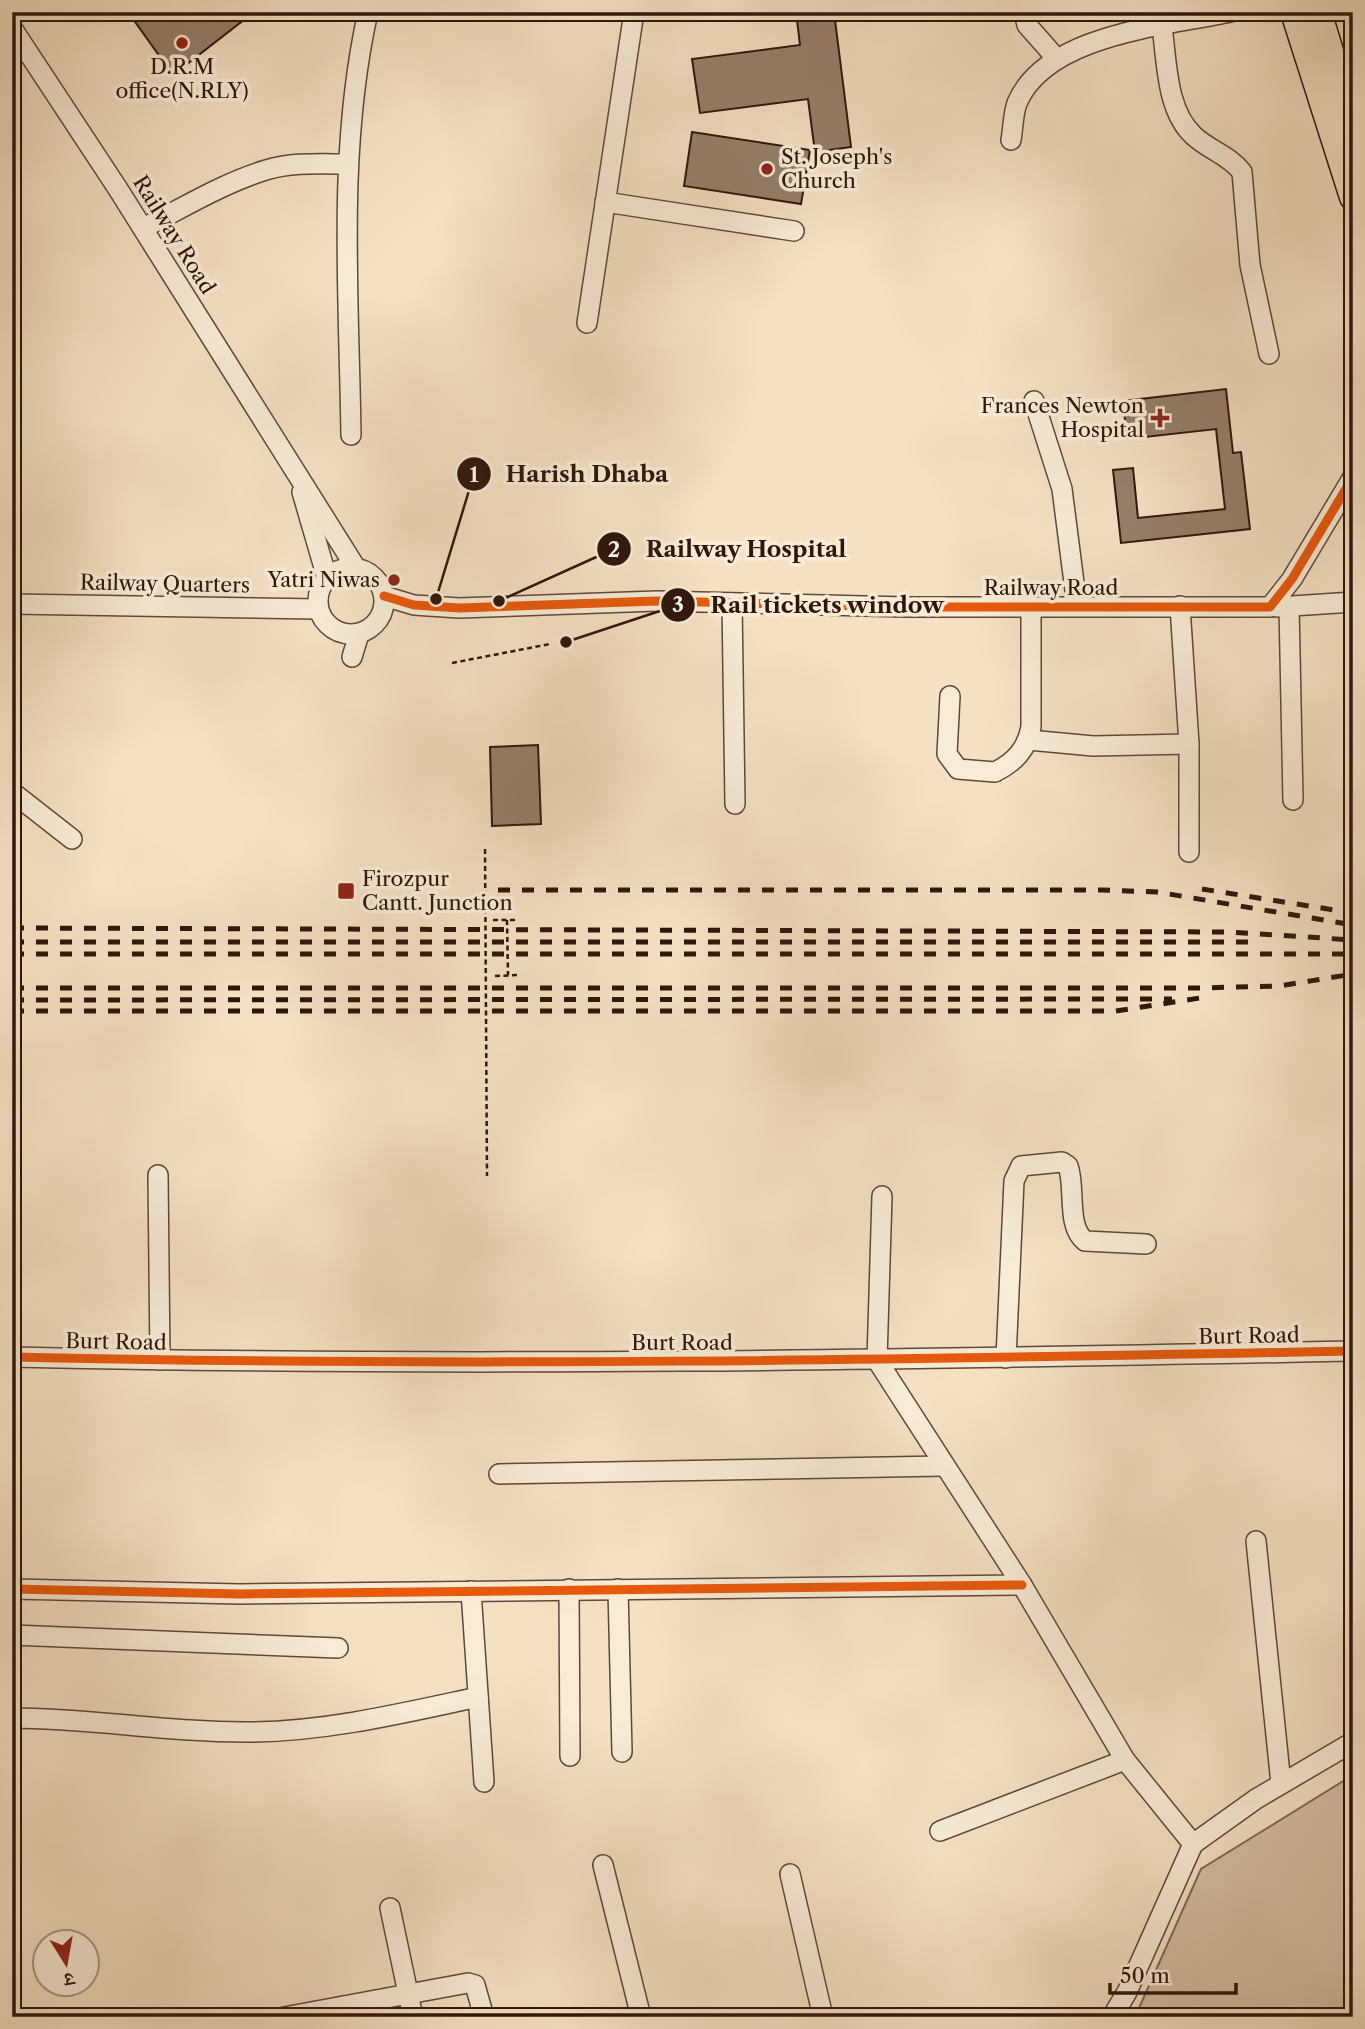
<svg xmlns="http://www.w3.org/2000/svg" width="1365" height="2029" font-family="'Libre Caslon Text','Noto Serif Devanagari',serif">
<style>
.green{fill:#d3bea3;stroke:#816a57;stroke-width:2}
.building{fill:#957f6a;stroke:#2f150b;stroke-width:2}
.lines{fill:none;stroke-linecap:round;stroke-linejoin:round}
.minor-casing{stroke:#604839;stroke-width:22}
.highway-casing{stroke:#2f150b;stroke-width:29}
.path{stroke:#2f150b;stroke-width:2.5;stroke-dasharray:5 3.5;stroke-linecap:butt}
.minor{stroke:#f8ecd7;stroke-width:19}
.highway{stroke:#f4e1c2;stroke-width:26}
.rail{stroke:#2f150b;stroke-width:5;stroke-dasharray:12 12;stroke-linecap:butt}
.cycleway-casing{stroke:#f8ecd7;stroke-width:13}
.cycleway{stroke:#e8590c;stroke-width:9}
.poi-dot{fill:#8f2418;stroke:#f8ecd7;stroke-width:2.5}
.labels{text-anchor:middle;stroke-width:7;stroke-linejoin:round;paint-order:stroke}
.poi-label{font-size:21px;fill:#2f150b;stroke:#f8ecd7;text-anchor:start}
.street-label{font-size:21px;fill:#2f150b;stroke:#f8ecd7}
.leader{fill:none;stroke:#2f150b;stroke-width:2.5}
.callout-dot{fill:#2f150b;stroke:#f8ecd7;stroke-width:2.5}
.mark-label{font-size:21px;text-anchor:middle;font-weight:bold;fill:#fff}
.callout-label{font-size:23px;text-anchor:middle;font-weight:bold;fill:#2f150b;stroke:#f8ecd7;stroke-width:7;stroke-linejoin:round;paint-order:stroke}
</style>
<rect width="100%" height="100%" fill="#f4e1c2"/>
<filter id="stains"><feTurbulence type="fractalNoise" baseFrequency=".00286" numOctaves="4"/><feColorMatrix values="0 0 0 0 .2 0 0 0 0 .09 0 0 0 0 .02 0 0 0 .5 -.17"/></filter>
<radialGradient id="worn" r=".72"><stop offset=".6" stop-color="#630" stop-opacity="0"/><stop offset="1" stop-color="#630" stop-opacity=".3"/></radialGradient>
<path class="green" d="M1353 1775V2017H1135L1201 1869Z"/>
<g class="building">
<path d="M128 12H254L173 75Z"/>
<path d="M796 12H834L851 147 815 152 808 99 700 113 692 59 800 45Z"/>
<path d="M692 132 810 150 801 204 684 186Z"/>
<path d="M1226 389 1233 453 1241 452 1250 529 1121 543 1113 470 1133 468 1138 518 1225 509 1216 429 1127 439 1123 401Z"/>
<path d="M538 745 541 824 492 826 490 747Z"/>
</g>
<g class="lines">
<g class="minor-casing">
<g id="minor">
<path d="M1024 12 1027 25 1057 59"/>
<path d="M1162 27C1167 61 1166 111 1194 136 1209 150 1229 155 1242 172L1250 265 1269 354"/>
<path d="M12 28 118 189 356 568"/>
<path d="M1011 140C1013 129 1013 114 1017 103 1046 34 1166 26 1230 12"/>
<path d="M605 202 794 231"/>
<path d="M143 228C183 208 223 183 266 170 292 162 321 164 348 164"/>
<path d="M587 323 634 12"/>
<path d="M1034 401 1062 489 1077 606"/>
<path d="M351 435C349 294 337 150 368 12"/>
<path d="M302 492 327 578"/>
<circle cx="351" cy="601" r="33"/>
<path d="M384 596 414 605 459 608 657 601 906 607H1270L1292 579 1353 477"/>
<path d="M732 603 735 804"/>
<path d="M12 604 318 609"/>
<path d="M1180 606 1189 744V852"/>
<path d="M1289 606 1293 800"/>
<path d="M1277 607 1353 602"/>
<path d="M352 657 359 634"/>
<path d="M950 696 947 754 958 769 995 772C1015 762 1027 749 1031 727V605"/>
<path d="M1029 740 1093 746 1189 744"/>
<path d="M12 792 72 839"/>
<path d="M158 1175 160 1360"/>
<path d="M882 1196 877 1360 1022 1585 1125 1760 1193 1844 1256 1799 1353 1742"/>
<path d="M12 1357C459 1367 906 1360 1353 1351"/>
<path d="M1006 1358 1014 1181 1021 1166 1062 1162 1068 1166C1076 1188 1066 1226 1085 1241L1146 1244"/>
<path d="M499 1474 943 1466"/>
<path d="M1256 1541 1281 1784"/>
<path d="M12 1589 240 1594 1022 1585"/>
<path d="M569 1589 570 1756"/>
<path d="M618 1589 622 1752"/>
<path d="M471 1591 484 1782"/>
<path d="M12 1635 338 1648"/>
<path d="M12 1718C92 1718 171 1733 252 1732 329 1731 403 1713 478 1697"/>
<path d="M940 1831 1125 1760"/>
<path d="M603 1865 641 2017"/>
<path d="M790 1874 823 2017"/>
<path d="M390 1908 413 2017"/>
<path d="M284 2017 468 1983 475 1985 484 2017"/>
<path d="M1112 2017 1127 1992 1193 1844"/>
</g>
</g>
<g class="highway-casing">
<g id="highway">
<path d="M1294 12 1353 197"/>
<path d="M1318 12 1353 127"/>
</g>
</g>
<g class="path">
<path d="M452 663 550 644"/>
<path d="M485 849 487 1176"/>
<path d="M493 920H518"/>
<path d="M507 920 508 975"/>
<path d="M495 976 519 975"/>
</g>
<use href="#minor" class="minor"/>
<use href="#highway" class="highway"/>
<g class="rail">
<path d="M1202 889 1353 913"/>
<path d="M498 890H1103L1157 892 1353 925"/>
<path d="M12 928 1230 932 1353 940"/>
<path d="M12 942H1258"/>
<path d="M12 954H1353"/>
<path d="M12 988H1197L1279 986 1353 974"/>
<path d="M12 1000 1172 999"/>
<path d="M12 1011H1116L1200 998"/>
</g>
<g class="cycleway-casing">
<g id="cycleway">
<path d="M384 596 414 605 459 608 657 601 906 607H1270L1292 579 1353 477"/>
<path d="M12 1357C459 1367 906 1360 1353 1351"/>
<path d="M12 1589 240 1594 1022 1585"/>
</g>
</g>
<use href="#cycleway" class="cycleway"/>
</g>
<g class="poi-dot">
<circle cx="182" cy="43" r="7"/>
<circle cx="767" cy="169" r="7"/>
<path d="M1156.5 407.5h7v7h7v7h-7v7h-7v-7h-7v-7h7z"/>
<circle cx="394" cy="580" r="7"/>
<rect x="337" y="882" width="18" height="18" rx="3.5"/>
</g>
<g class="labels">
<g class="poi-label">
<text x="182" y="74" text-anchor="middle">D.R.M<tspan x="182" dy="24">office(N.RLY)</tspan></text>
<text x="781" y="164">St. Joseph's<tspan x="781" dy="24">Church</tspan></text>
<text x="1144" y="413" text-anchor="end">Frances Newton<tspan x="1144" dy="24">Hospital</tspan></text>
<text x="380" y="587" text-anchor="end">Yatri Niwas</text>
<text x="362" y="886">Firozpur<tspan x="362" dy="24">Cantt. Junction</tspan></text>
</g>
<g class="street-label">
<text transform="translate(174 235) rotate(58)" y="7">Railway Road</text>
<text transform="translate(165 584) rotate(1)" y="7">Railway Quarters</text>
<text x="1051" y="595">Railway Road</text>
<text transform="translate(1249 1336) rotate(-1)" y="7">Burt Road</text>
<text transform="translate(116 1342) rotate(1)" y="7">Burt Road</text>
<text x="682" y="1350">Burt Road</text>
</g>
</g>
<path class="leader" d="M436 599L474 474M499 601L614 549M566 642L678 605"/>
<g class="callout-dot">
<circle cx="436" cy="599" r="7"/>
<circle cx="499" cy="601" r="7"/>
<circle cx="566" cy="642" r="7"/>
<circle cx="474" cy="474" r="18"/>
<circle cx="614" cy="549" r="18"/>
<circle cx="678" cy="605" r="18"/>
</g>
<g class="mark-label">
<text x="474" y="482">1</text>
<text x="614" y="557">2</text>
<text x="678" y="612">3</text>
</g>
<g class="callout-label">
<text x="587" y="482">Harish Dhaba</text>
<text x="746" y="557">Railway Hospital</text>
<text x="827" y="613">Rail tickets window</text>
</g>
<rect width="1365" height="2029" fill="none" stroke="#f4e1c2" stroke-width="42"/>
<rect x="14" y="14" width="1337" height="2001" fill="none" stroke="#2f150b" stroke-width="3.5"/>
<rect x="21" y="21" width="1323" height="1987" fill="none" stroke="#2f150b" stroke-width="2"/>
<g transform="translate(66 1963) rotate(169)"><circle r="33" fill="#f8ecd7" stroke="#a89685" stroke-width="2"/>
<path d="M0-5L12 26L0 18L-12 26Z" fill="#8f2418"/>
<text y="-10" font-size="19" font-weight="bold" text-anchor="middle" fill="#2f150b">उ</text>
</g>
<path d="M1110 1983v10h126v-10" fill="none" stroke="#2f150b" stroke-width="3.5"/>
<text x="1120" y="1983" font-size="21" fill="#2f150b" stroke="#f8ecd7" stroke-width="5" paint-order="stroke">50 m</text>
<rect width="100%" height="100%" filter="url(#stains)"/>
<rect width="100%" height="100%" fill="url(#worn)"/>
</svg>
